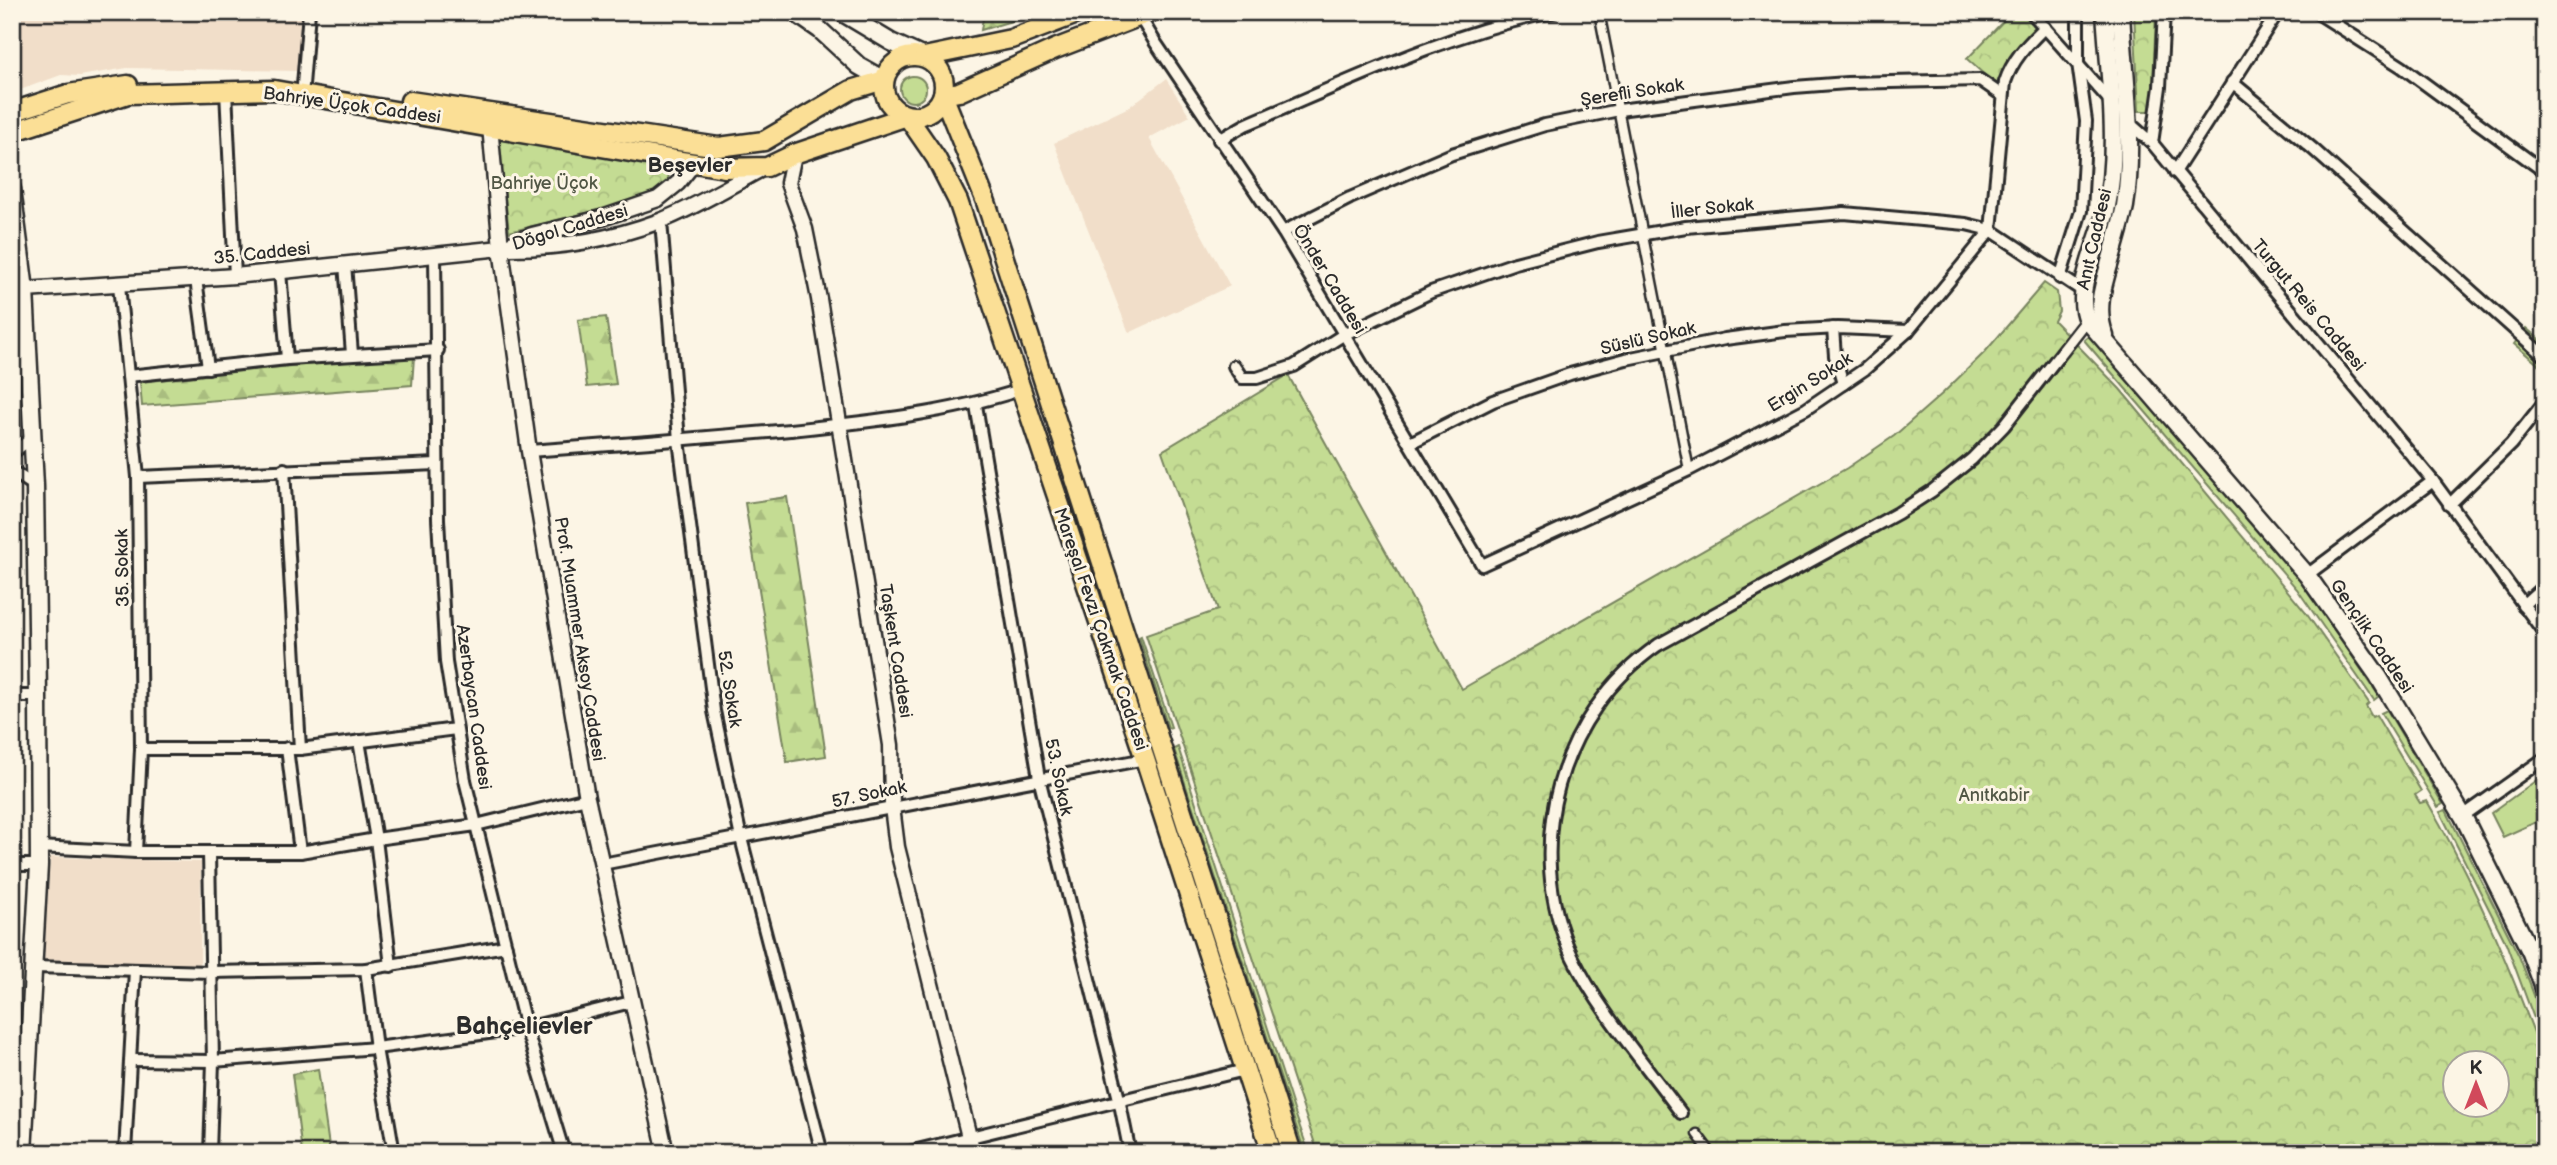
<svg xmlns="http://www.w3.org/2000/svg" width="2557" height="1165" font-family="'Balsamiq Sans',sans-serif">
<style>
.built{fill:#f1dec9}
.grass{fill:#c4dc93;stroke:#78845f;stroke-width:2}
.forest{fill:url(#forest-firs);stroke:#78845f;stroke-width:2}
.park{fill:url(#park-crowns);stroke:#78845f;stroke-width:2;fill-rule:evenodd}
.lines{fill:none;stroke-linecap:round;stroke-linejoin:round}
.pedestrian-casing{stroke:#2b2b2b;stroke-width:13}
.minor-casing{stroke:#2b2b2b;stroke-width:16}
.tertiary-casing{stroke:#2b2b2b;stroke-width:19}
.secondary-casing{stroke:#2b2b2b;stroke-width:21}
.primary-casing{stroke:#2b2b2b;stroke-width:23}
.pedestrian{stroke:#fcf5e5;stroke-width:8}
.minor{stroke:#fcf5e5;stroke-width:10}
.tertiary{stroke:#fcf5e5;stroke-width:14}
.secondary{stroke:#fcf5e5;stroke-width:16}
.primary{stroke:#fbdf96;stroke-width:18}
.labels{text-anchor:middle;stroke-width:6;stroke-linejoin:round;paint-order:stroke}
.street-label{font-size:18px;fill:#2b2b2b;stroke:#fcf5e5}
.park-label{font-size:18px;fill:#515745;stroke:#fcf5e5}
.quarter-label{font-size:21px;font-weight:bold;fill:#2b2b2b;stroke:#fcf5e5}
.district-label{font-size:24px;font-weight:bold;fill:#2b2b2b;stroke:#fcf5e5}
</style>
<defs>
<pattern id="forest-firs" width="22" height="20" patternUnits="userSpaceOnUse" patternTransform="scale(1.75)"><rect width="22" height="20" fill="#c4dc93"/><path d="M5 1l3.5 6h-7zM16 11l3.5 6h-7z" fill="#a9bd7f"/></pattern>
<pattern id="park-crowns" width="20" height="18" patternUnits="userSpaceOnUse" patternTransform="scale(1.75)"><rect width="20" height="18" fill="#c4dc93"/><path d="M2 6a3 3 0 1 1 6 0M12 15a3 3 0 1 1 6 0" fill="none" stroke="#a9bd7f"/></pattern>
</defs>
<rect width="100%" height="100%" fill="#fcf5e5"/>
<filter id="ink" filterUnits="userSpaceOnUse"><feTurbulence type="fractalNoise" baseFrequency=".0143" numOctaves="2"/><feDisplacementMap in="SourceGraphic" scale="14" xChannelSelector="R" yChannelSelector="G"/><feConvolveMatrix kernelMatrix="1 2 1 2 8 2 1 2 1" color-interpolation-filters="sRGB"/></filter>
<g filter="url(#ink)">
<g class="built">
<path d="M12 12H303L298 71 127 68 80 76 61 75 12 93Z"/>
<path d="M1166 79 1190 116 1149 138 1230 286 1129 333 1054 143 1129 107Z"/>
<path d="M50 857 201 862 200 968 44 960Z"/>
</g>
<g class="grass">
<circle cx="913" cy="89" r="13"/>
<path d="M2090 335 2303 583 2379 696 2374 700 2297 589 2084 340Z"/>
<path d="M1141 636 1171 727 1168 728 1139 637Z"/>
<path d="M2387 710 2443 804 2438 807 2381 713Z"/>
<path d="M1178 747 1294 1110 1309 1153H1305L1291 1111 1174 749Z"/>
<path d="M2545 774V818L2503 837 2491 813Z"/>
<path d="M2446 810 2519 956 2545 1024V1048L2506 943 2440 812Z"/>
</g>
<g class="forest">
<path d="M984 12H1042L981 30Z"/>
<path d="M606 317 616 384 587 387 578 320Z"/>
<path d="M414 357 412 385 142 406 140 382 290 366Z"/>
<path d="M787 497 826 756 787 762 745 503Z"/>
<path d="M318 1069 330 1153H302L292 1074Z"/>
</g>
<g class="park">
<path d="M2012 12H2023L2037 27C2016 49 2007 58 1999 88L1967 59Z"/>
<path d="M2134 12H2156L2152 111H2139Z"/>
<path d="M498 136 659 162 669 170 668 182 662 190 641 200 509 232Z"/>
<path d="M2044 283 2057 292 2059 311 2054 321 2120 389 2306 613 2369 703 2366 706 2372 717 2376 715 2421 791 2415 795 2420 803 2427 801C2475 883 2512 972 2545 1062L2542 1066 2545 1074V1153H1318L1146 635 1218 610 1162 451 1288 375 1462 689 1847 468 1894 436 1943 393 1985 352ZM2456 1064H2498V1106H2456Z"/>
<path d="M2526 328 2545 344V370L2514 344Z"/>
</g>
<g class="lines">
<g class="pedestrian-casing">
<g id="pedestrian">
<path d="M1599 12 1689 470"/>
<path d="M1697 1134 1711 1153"/>
</g>
</g>
<g class="minor-casing">
<g id="minor">
<path d="M2031 12 2112 103"/>
<path d="M2316 12 2402 67 2545 172"/>
<path d="M1140 17 1155 42 1283 232 1482 565 1689 470 1806 409 1865 369 1908 331 1991 230 2005 82C2013 58 2028 44 2045 27"/>
<path d="M2232 82 2313 149 2545 357"/>
<path d="M303 85 309 12"/>
<path d="M226 91 235 276"/>
<path d="M2127 121 2152 143 2433 481 2545 634"/>
<path d="M1219 140 1245 125C1345 83 1446 33 1553 12"/>
<path d="M2152 143 2160 87 2164 12"/>
<path d="M2175 172 2278 12"/>
<path d="M661 221 679 440 714 711 741 838 822 1153"/>
<path d="M1283 232 1350 198 1452 154 1545 125 1619 110 1794 87 1847 83 1980 80 2003 96"/>
<path d="M435 255 438 519 446 662 465 780 526 1028 564 1153"/>
<path d="M345 264 352 354"/>
<path d="M280 271 287 359"/>
<path d="M2060 278 2081 211 2086 121 2078 63V12"/>
<path d="M196 279 208 368"/>
<path d="M119 285 138 477 141 749 136 852"/>
<path d="M1833 328 1835 356 1843 384"/>
<path d="M1234 366 1242 378H1257L1294 366 1343 335 1431 292 1515 263 1598 242 1686 227 1844 213 1966 224 1991 230 2083 291"/>
<path d="M128 376 287 359 438 350"/>
<path d="M976 405 1039 778 1119 1099 1130 1153"/>
<path d="M1410 443 1493 401 1570 374 1626 359 1725 339 1785 331 1838 328 1908 331"/>
<path d="M529 451C616 445 703 438 790 430 867 422 946 414 1020 390"/>
<path d="M12 453 32 438"/>
<path d="M284 469 300 749"/>
<path d="M12 471 35 486"/>
<path d="M138 477 437 464"/>
<path d="M2449 505 2511 444 2545 401"/>
<path d="M2307 575 2433 481"/>
<path d="M2523 605 2545 585"/>
<path d="M12 696H38"/>
<path d="M359 741 376 839 391 966"/>
<path d="M287 748 300 852"/>
<path d="M141 749H300L456 729"/>
<path d="M2463 816 2545 758"/>
<path d="M38 847 136 852H300L376 839 476 825 587 798"/>
<path d="M209 853 213 1061 210 1153"/>
<path d="M602 864 1145 759"/>
<path d="M12 865H39"/>
<path d="M34 967 211 972 366 969 506 946"/>
<path d="M366 969 376 1048 394 1153"/>
<path d="M132 1060 213 1061 376 1048 526 1028 631 1002"/>
<path d="M1681 1113C1645 1064 1598 1010 1572 956 1521 846 1560 713 1658 645L1898 513 1932 491 1972 459 2004 426 2087 320"/>
<path d="M125 1153 135 970"/>
<path d="M905 1153 1245 1070"/>
</g>
</g>
<g class="tertiary-casing">
<g id="tertiary">
<path d="M490 126 501 248 529 451 587 798 666 1153"/>
<path d="M794 154 788 183 805 229 819 299 891 745 892 807 897 847 973 1153"/>
<path d="M506 246 532 235 605 217 658 199 678 183 694 163"/>
<path d="M25 290 235 276 501 248C555 249 609 240 660 221 696 207 731 185 765 167"/>
</g>
</g>
<g class="secondary-casing">
<g id="secondary">
<path d="M794 12 820 30 859 66 884 80"/>
<path d="M841 12 891 42 924 57"/>
<path d="M2105 12C2109 77 2120 146 2106 211 2099 241 2073 290 2087 320L2307 575 2378 676 2463 816 2531 953 2545 991"/>
<path d="M12 189 25 290 35 486 38 696 39 865 23 1153"/>
<path d="M2105 336C2093 306 2106 278 2114 248 2118 234 2122 220 2125 206 2135 143 2124 76 2121 12"/>
</g>
</g>
<g class="primary-casing">
<g id="primary">
<circle cx="914" cy="86" r="30"/>
<path d="M924 57 1011 39 1082 12"/>
<path d="M943 95 986 202 1292 1153"/>
<path d="M943 95 959 92 1055 49 1151 12"/>
<path d="M410 101 719 147 764 141 851 90 884 80"/>
<path d="M12 112 68 94 128 85"/>
<path d="M907 116 936 158 958 201 1145 759 1272 1153"/>
<path d="M12 132 128 94 274 90 676 160 725 168 767 167 794 154 907 116"/>
</g>
</g>
<use href="#pedestrian" class="pedestrian"/>
<use href="#minor" class="minor"/>
<use href="#tertiary" class="tertiary"/>
<use href="#secondary" class="secondary"/>
<use href="#primary" class="primary"/>
</g>
</g>
<g class="labels">
<g class="street-label">
<text transform="translate(1632 92) rotate(-9)" y="6">Şerefli Sokak</text>
<text transform="translate(352 105) rotate(8)" y="6">Bahriye Üçok Caddesi</text>
<text transform="translate(1712 208) rotate(-6)" y="6">İller Sokak</text>
<text transform="translate(570 227) rotate(-17)" y="6">Dögol Caddesi</text>
<text transform="translate(2094 239) rotate(-77)" y="6">Anıt Caddesi</text>
<text transform="translate(262 253) rotate(-6)" y="6">35. Caddesi</text>
<text transform="translate(1330 279) rotate(59)" y="6">Önder Caddesi</text>
<text transform="translate(2309 305) rotate(50)" y="6">Turgut Reis Caddesi</text>
<text transform="translate(1648 338) rotate(-13)" y="6">Süslü Sokak</text>
<text transform="translate(1810 382) rotate(-32)" y="6">Ergin Sokak</text>
<text transform="translate(122 568) rotate(-91)" y="6">35. Sokak</text>
<text transform="translate(1101 629) rotate(71)" y="6">Mareşal Fevzi Çakmak Caddesi</text>
<text transform="translate(2372 636) rotate(56)" y="6">Gençlik Caddesi</text>
<text transform="translate(580 639) rotate(81)" y="6">Prof. Muammer Aksoy Caddesi</text>
<text transform="translate(896 651) rotate(81)" y="6">Taşkent Caddesi</text>
<text transform="translate(730 689) rotate(81)" y="6">52. Sokak</text>
<text transform="translate(474 707) rotate(82)" y="6">Azerbaycan Caddesi</text>
<text transform="translate(1059 777) rotate(78)" y="6">53. Sokak</text>
<text transform="translate(869 794) rotate(-12)" y="6">57. Sokak</text>
</g>
<g class="park-label">
<text x="544" y="189">Bahriye Üçok</text>
<text x="1994" y="801">Anıtkabir</text>
</g>
<g class="quarter-label">
<text x="690" y="172">Beşevler</text>
</g>
<g class="district-label">
<text x="524" y="1034">Bahçelievler</text>
</g>
</g>
<rect width="2557" height="1165" fill="none" stroke="#fcf5e5" stroke-width="42"/>
<rect x="21" y="21" width="2515" height="1123" fill="none" stroke="#2b2b2b" stroke-width="2.5" filter="url(#ink)"/>
<g transform="translate(2476 1084)"><circle r="33" fill="#fcf5e5" stroke="#a8a49b" stroke-width="2"/>
<path d="M0-5L12 26L0 18L-12 26Z" fill="#d1495b"/>
<text y="-10" font-size="19" font-weight="bold" text-anchor="middle" fill="#2b2b2b">K</text>
</g>
</svg>
